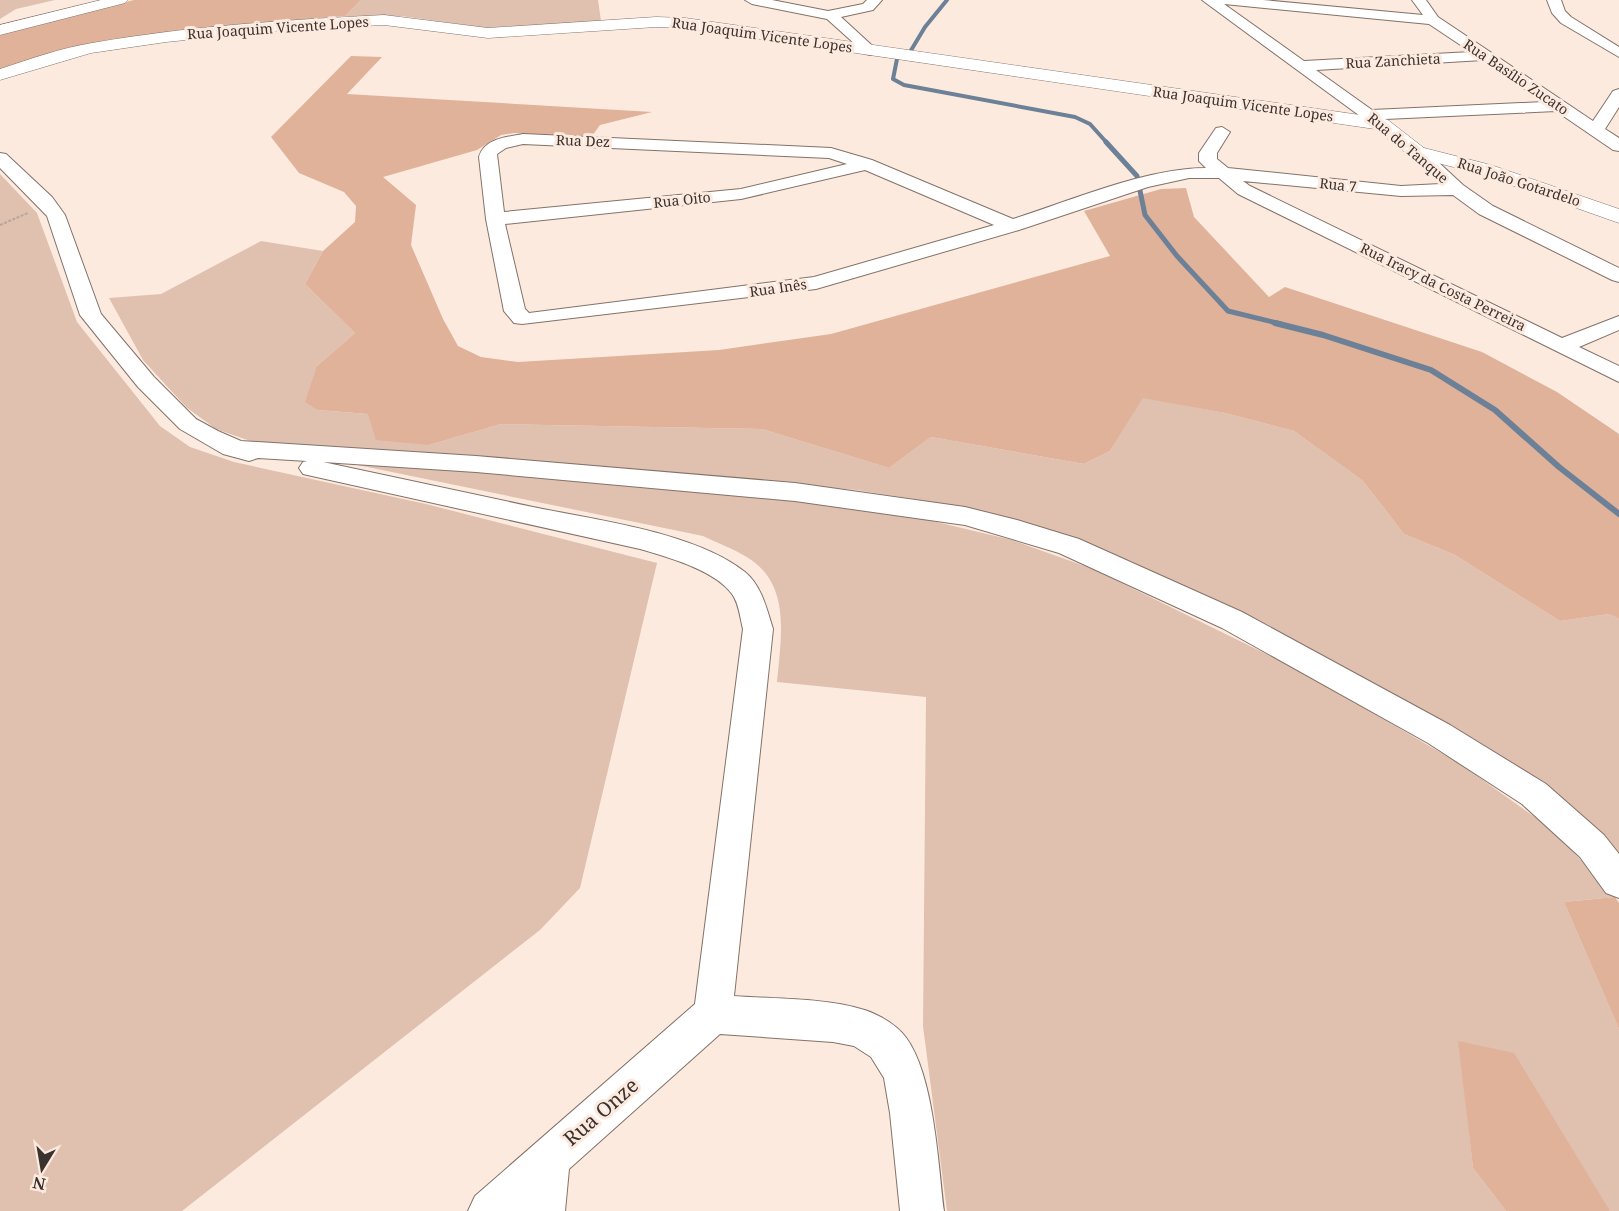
<svg xmlns="http://www.w3.org/2000/svg" width="1619" height="1211" font-family="'Noto Serif',serif">
<style>
.green{fill:#e0c0af}
.forest{fill:#dfb299}
.lines{fill:none;stroke-linecap:round;stroke-linejoin:round}
.stream-far2{stroke:#6c8097;stroke-width:4}
.stream-far1{stroke:#6c8097;stroke-width:5}
.stream{stroke:#6c8097;stroke-width:6}
.street-casing{stroke:#837269;stroke-width:2}
.secondary-casing{stroke:#837269;stroke-width:1}
.path{stroke:#b5a69e;stroke-width:2;stroke-dasharray:3 1.5;stroke-linecap:butt}
.street{fill:#fff;fill-rule:evenodd}
.secondary{fill:#fff;fill-rule:evenodd}
.labels{text-anchor:middle;stroke-width:6;stroke-linejoin:round;paint-order:stroke}
.far-street-label{font-size:14px;fill:#3a322e;stroke:#fdeadf}
.near-street-label{font-size:20px;fill:#3a322e;stroke:#fdeadf}
</style>
<rect width="100%" height="100%" fill="#fdeadf"/>
<g class="green">
<path d="M0 0H55L16 9 0 19Z"/>
<path d="M361 0H598L601 21 486 28 401 16H345Z"/>
<path d="M0 174 37 213 77 322 160 426 190 447 234 462 426 504 657 563 580 888 540 930 182 1211H0Z"/>
<path d="M261 241 323 251 305 284 355 333 317 366 318 410 368 414 429 445 501 424 762 429 889 468 931 437 1084 464 1110 451 1143 397 1225 413 1294 431 1363 481 1404 534 1455 555 1560 621 1609 614 1619 619V861L1544 788 1031 526 952 505 856 490 425 453 259 444 216 429 186 407 143 360 109 298 161 294Z"/>
<path d="M338 461 494 470 831 504 924 519 1012 540 1093 569 1305 673 1460 764 1553 830 1615 897 1564 902 1619 1029V1211H1610L1459 1041 1473 1168 1506 1211H947L923 1026 926 697 777 682C781 636 792 583 745 556 732 548 717 543 703 536Z"/>
</g>
<g class="forest">
<path d="M134 0H361L345 16 153 35 0 71V34Z"/>
<path d="M351 56 382 57 347 94 652 112 600 125 592 136 514 133 501 135 477 150 383 177 416 205 411 245 443 319 458 346 481 357 518 362 719 350 831 334 1110 256 1084 211 1161 189 1186 188 1194 217 1269 297 1285 287 1482 352 1557 392 1619 434V619L1609 614 1560 621 1455 555 1404 534 1363 481 1294 431 1225 413 1143 398 1110 451 1084 464 931 437 889 468 762 429 501 424 429 445 376 440 368 414 318 410 305 402 317 366 355 333 305 284 323 251 355 222 356 206 344 192 299 173 271 137Z"/>
<path d="M1615 897 1619 903V1029L1564 902Z"/>
<path d="M1458 1041 1514 1053 1610 1211H1506L1473 1168Z"/>
</g>
<g class="lines">
<path class="stream-far2" d="M947 0 925 27 910 52 897 59 893 79 904 85 1075 117 1090 124 1108 144"/>
<path class="stream-far1" d="M1106 142 1137 176 1145 215 1177 256 1228 311 1281 324"/>
<path class="stream" d="M1275 323 1323 335 1431 370 1495 410 1559 467 1619 514"/>
<g class="street-casing">
<g id="street">
<path d="M745 0H772L828 11 863 4 867 0H882L873 10 841 17 878 51 871 55 866 54 827 19 752 4Z"/>
<path d="M1202 0H1263L1423 15 1412 0H1426L1438 17 1593 121 1613 91 1619 89V107L1605 129 1619 138V151L1613 150 1556 111 1385 119 1389 124 1387 127H1375ZM1224 4 1429 24 1471 52 1304 61ZM1483 60 1543 102 1372 110 1316 70Z"/>
<path d="M1547 0H1561L1565 11 1571 17 1619 47V57L1561 23 1552 13Z"/>
<path d="M1222 127 1230 132 1217 153V159L1228 168 1401 186 1441 184 1408 152 1411 148H1423L1463 185 1493 206 1619 268V282L1612 280 1479 214 1453 195 1401 196 1243 181 1250 186 1562 338 1619 316V330L1579 347 1619 366V382L1238 194 1219 178H1189L1148 187 1019 230 816 289 522 324 514 323 504 311 486 219 479 157C484 138 508 137 523 134L831 148 872 160 1013 219C1070 201 1146 168 1206 168L1199 161V153L1216 128ZM523 144 829 158 847 164 741 189 504 212 497 154 506 148ZM865 170 994 225 814 277 529 313 525 309 505 224 741 199Z"/>
<path d="M0 153 6 154 52 197 65 215 101 314 154 377 196 419 218 431 241 441 476 456 795 483 965 507 1017 520 1079 539 1242 612 1450 725 1546 784 1604 835 1619 854V898L1606 893 1580 857 1522 804 1428 743 1222 628 1059 553 965 525 795 501 476 472 323 462C393 477 463 492 533 507 595 520 695 532 745 572 762 586 767 610 773 629L734 996C773 999 825 998 861 1009 873 1012 888 1020 897 1028 934 1058 938 1165 944 1211H900L890 1113 884 1078 871 1057 854 1046 833 1042 720 1034 569 1169 565 1211H468L475 1196 695 1004 743 629C740 618 739 603 732 594 715 570 667 557 640 549L312 476 303 474 299 468 303 462 307 461 258 458 249 461 223 454 180 429 138 387 80 315 47 216 0 168Z"/>
</g>
</g>
<g class="secondary-casing">
<g id="secondary">
<path d="M101 0H128L125 3 0 35V25Z"/>
<path d="M384 15 488 28 656 17 685 18 1381 118 1388 120 1424 148 1491 165 1619 209V223L1477 173 1410 156 1375 129 685 28 656 27 488 38 384 25 284 30 166 42 91 53 0 80V69C30 59 61 48 92 43 189 26 287 20 384 15Z"/>
</g>
</g>
<path class="path" d="M0 225 28 213"/>
<use href="#street" class="street"/>
<use href="#secondary" class="secondary"/>
</g>
<g class="labels">
<g class="far-street-label">
<text transform="translate(278 28) rotate(-4)" y="5">Rua Joaquim Vicente Lopes</text>
<text transform="translate(762 35) rotate(8)" y="5">Rua Joaquim Vicente Lopes</text>
<text transform="translate(1393 61) rotate(-3)" y="5">Rua Zanchieta</text>
<text transform="translate(1516 77) rotate(34)" y="5">Rua Basílio Zucato</text>
<text transform="translate(1243 104) rotate(8)" y="5">Rua Joaquim Vicente Lopes</text>
<text transform="translate(583 141) rotate(2)" y="5">Rua Dez</text>
<text transform="translate(1408 148) rotate(40)" y="5">Rua do Tanque</text>
<text transform="translate(1519 182) rotate(18)" y="5">Rua João Gotardelo</text>
<text transform="translate(1338 185) rotate(6)" y="5">Rua 7</text>
<text transform="translate(682 200) rotate(-6)" y="5">Rua Oito</text>
<text transform="translate(1443 287) rotate(26)" y="5">Rua Iracy da Costa Perreira</text>
<text transform="translate(778 288) rotate(-8)" y="5">Rua Inês</text>
</g>
<g class="near-street-label">
<text transform="translate(601 1112) rotate(-41)" y="7">Rua Onze</text>
</g>
</g>
<g transform="translate(42 1169) rotate(191)" stroke="#fdeadf" stroke-width="4.5" paint-order="stroke">
<path d="M0-4.5L10 22L0 15L-10 22Z" fill="#3a322e"/>
<text y="-9" font-size="16" font-weight="bold" text-anchor="middle" fill="#3a322e">N</text>
</g>
</svg>
